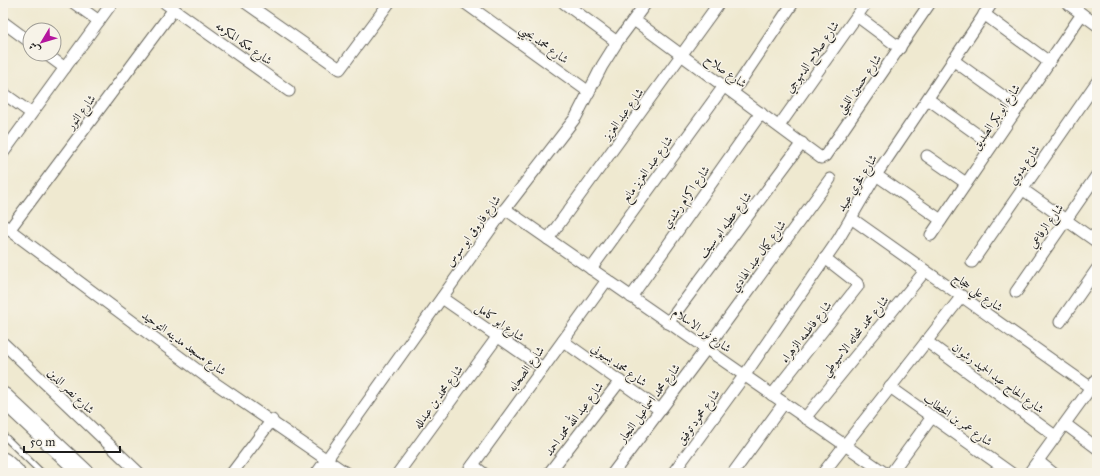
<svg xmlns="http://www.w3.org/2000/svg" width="1100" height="476" font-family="'IM FELL Great Primer',Amiri,serif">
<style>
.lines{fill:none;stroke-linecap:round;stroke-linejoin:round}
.lane-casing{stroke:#66645b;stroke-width:8}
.street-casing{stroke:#66645b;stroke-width:13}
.highway-casing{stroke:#66645b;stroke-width:21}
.lane{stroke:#fff;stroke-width:5.5}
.street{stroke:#fff;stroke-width:11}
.highway{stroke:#fff;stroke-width:19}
.labels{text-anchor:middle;stroke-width:3;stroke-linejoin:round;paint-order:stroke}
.street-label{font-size:12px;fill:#1c1c1c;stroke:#f7f3e8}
</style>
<rect width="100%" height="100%" fill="#f7f3e8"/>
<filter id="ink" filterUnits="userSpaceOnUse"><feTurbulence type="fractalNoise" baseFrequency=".025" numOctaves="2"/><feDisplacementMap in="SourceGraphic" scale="8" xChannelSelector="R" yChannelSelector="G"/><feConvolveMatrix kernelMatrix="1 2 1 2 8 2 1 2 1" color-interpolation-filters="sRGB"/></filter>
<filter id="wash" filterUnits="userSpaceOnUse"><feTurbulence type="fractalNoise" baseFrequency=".012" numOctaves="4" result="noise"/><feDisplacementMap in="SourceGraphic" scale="16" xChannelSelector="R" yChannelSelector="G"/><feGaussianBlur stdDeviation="0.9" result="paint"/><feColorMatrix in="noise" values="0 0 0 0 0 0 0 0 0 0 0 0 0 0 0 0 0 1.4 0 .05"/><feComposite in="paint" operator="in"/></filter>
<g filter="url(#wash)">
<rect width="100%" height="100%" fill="#efe9d0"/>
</g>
<g filter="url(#ink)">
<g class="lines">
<g class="lane-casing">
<path id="lane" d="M3 435 42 473"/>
</g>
<g class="street-casing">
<g id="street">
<path d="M74 3 99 21"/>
<path d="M165 3 289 91"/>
<path d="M246 3 340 69 389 3"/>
<path d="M465 3 589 92"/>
<path d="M564 3 617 42"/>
<path d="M1067 3 1097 25"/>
<path d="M984 14 1049 62"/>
<path d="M857 16 900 48"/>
<path d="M634 20 821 158 825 156 930 3"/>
<path d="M3 22 30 42"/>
<path d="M46 54 65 68"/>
<path d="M953 60 1018 107"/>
<path d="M733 92 793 3"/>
<path d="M3 93 31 113"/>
<path d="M928 99 992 145"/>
<path d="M779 126 866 3"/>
<path d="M3 153 112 3"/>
<path d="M927 156 966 183"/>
<path d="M876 175 941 220"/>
<path d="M1022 189 1097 242"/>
<path d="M505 209 885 473"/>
<path d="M851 218 1097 392"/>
<path d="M3 225 212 381 346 473"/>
<path d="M9 230 174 9"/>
<path d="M931 235 1082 14"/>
<path d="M548 239 719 3"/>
<path d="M972 262 1097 82"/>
<path d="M591 269 724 86"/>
<path d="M1016 292 1097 175"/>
<path d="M631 297 761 113"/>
<path d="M442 298 543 368"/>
<path d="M1060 322 1097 269"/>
<path d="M668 323 802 143"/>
<path d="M563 341 660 410"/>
<path d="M926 341 1055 436"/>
<path d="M3 343 139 473"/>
<path d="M890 387 1011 473"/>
<path d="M772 395 858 286 857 283 825 258"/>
<path d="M805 418 925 271"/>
<path d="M1065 424 1097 448"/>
<path d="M1038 461 1053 473"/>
<path d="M473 465 483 473"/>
<path d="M232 473 272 420"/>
<path d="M317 473 505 209 576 117 602 66 617 42 646 3"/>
<path d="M398 473 498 336"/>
<path d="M467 473 607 280"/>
<path d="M549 473 620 381"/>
<path d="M613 473 706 349 830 179"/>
<path d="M673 473 744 376 838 240 876 175 992 3"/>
<path d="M733 473 784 403"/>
<path d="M823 473 962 296"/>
<path d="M891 473 932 417"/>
<path d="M1029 473 1097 379"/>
</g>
</g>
<g class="highway-casing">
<g id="highway">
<path d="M3 397 84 473"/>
<path d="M3 462 15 473"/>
</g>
</g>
<use href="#lane" class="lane"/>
<use href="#street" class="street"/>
<use href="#highway" class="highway"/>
</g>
</g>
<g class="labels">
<g class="street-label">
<text transform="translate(244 43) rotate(35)" y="4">شارع مكه المكرمه</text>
<text transform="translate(544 44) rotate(36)" y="4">شارع محمد يحيي</text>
<text transform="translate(812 57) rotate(-55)" y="4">شارع صلاح الدمهوجي</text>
<text transform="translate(726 71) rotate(36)" y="4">شارع صلاح</text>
<text transform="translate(859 84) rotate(-55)" y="4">شارع حسين الليثي</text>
<text transform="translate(81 112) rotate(-53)" y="4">شارع النور</text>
<text transform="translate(623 114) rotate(-54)" y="4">شارع عبد العزيز</text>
<text transform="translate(996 117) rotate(-56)" y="4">شارع ابو بكر الصديق</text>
<text transform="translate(1024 165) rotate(-55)" y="4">شارع بدوي</text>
<text transform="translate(647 169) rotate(-54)" y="4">شارع عبد العزيز مانع</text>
<text transform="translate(857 183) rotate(-58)" y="4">شارع فخري عبيد</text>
<text transform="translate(686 197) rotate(-55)" y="4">شارع اكرام رشدي</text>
<text transform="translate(725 225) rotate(-53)" y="4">شارع عطيه ابو سيف</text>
<text transform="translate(1046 226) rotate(-55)" y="4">شارع الرفاعي</text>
<text transform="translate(473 231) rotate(-54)" y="4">شارع فاروق ابو سوس</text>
<text transform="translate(758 256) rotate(-54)" y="4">شارع كمال عبد الهادي</text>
<text transform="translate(978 292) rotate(35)" y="4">شارع علي حجاج</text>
<text transform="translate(500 322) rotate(35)" y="4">شارع ابو كامل</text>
<text transform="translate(702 330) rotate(35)" y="4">شارع نور الاسلام</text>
<text transform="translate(806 332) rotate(-52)" y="4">شارع فاطمه الزهراء</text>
<text transform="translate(855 336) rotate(-51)" y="4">شارع محمد شحاته الاسيوطي</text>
<text transform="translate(184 343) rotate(36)" y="4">شارع مسجد مدينه التوحيد</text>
<text transform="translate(619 365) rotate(35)" y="4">شارع محمد بسيوني</text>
<text transform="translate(526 369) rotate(-54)" y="4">شارع الصحابه</text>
<text transform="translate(998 378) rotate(36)" y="4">شارع الحاج عبد الحميد رشوان</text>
<text transform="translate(71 391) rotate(44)" y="4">شارع نصر الدين</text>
<text transform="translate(438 397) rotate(-54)" y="4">شارع محمد بن عبدلله</text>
<text transform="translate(649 403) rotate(-53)" y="4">شارع محمد اسماعيل النجار</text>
<text transform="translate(698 417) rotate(-54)" y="4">شارع محمود توفيق</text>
<text transform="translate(574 419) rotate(-53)" y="4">شارع عبد الله محمد احمد</text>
<text transform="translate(958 420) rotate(35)" y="4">شارع عمر بن الخطاب</text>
</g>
</g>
<rect width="1100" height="476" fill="none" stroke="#f7f3e8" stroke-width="16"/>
<g transform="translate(42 42) rotate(232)"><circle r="19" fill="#f7f3e8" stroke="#9f9d96"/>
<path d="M0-3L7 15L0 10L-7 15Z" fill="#b5179e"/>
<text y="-6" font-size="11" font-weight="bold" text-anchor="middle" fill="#1c1c1c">ش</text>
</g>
<path d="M24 446v6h96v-6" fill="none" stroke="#1c1c1c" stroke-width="2"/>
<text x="30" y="446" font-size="12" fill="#1c1c1c" stroke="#f7f3e8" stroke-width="3" paint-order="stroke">50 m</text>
</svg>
